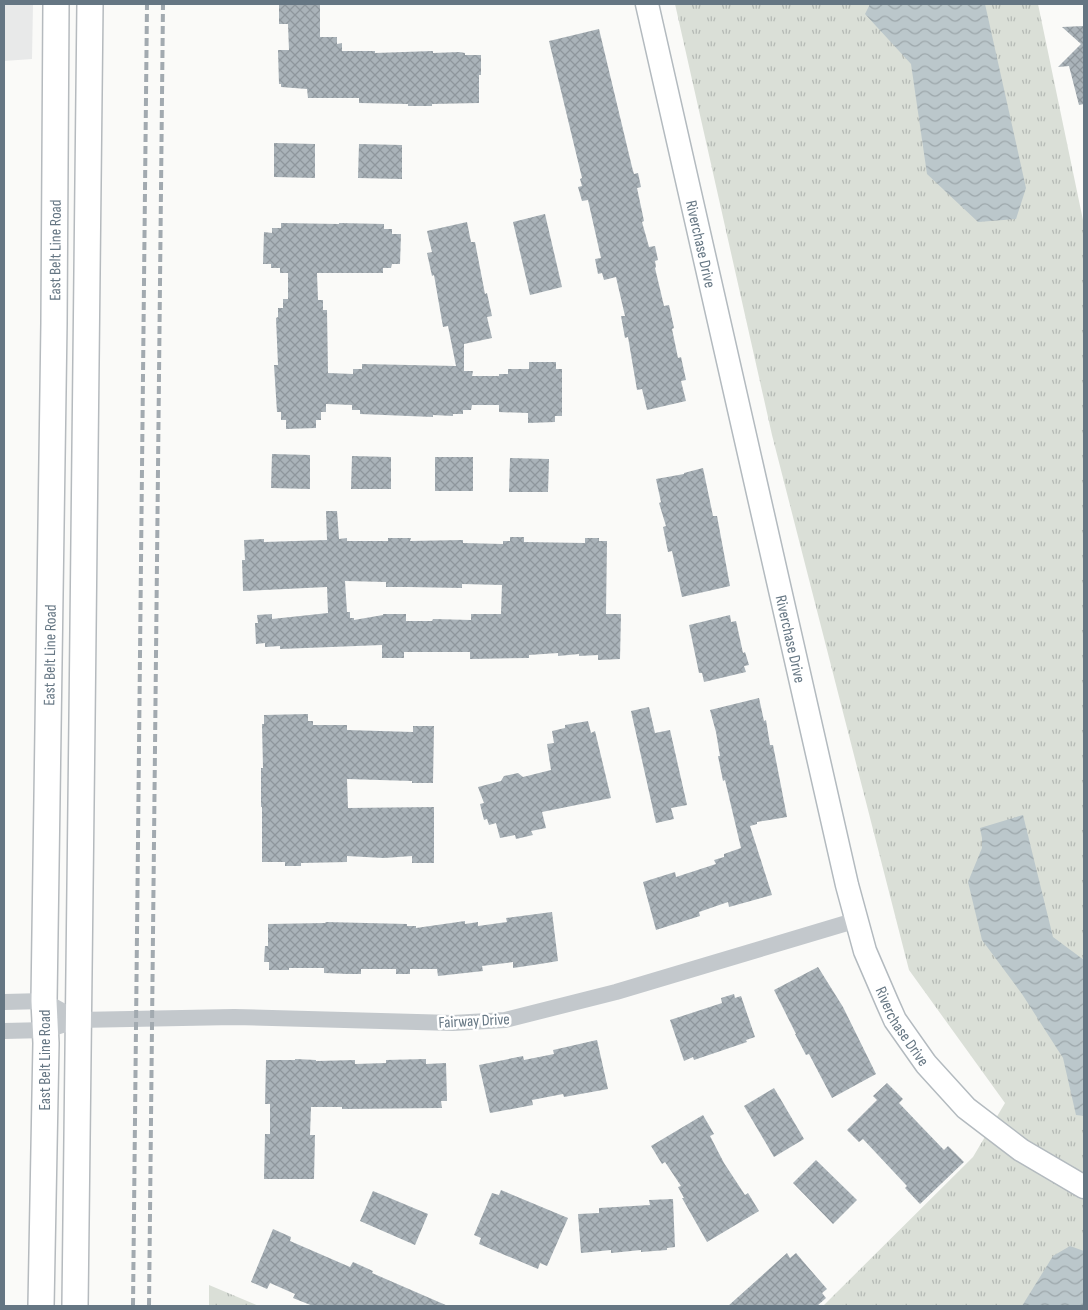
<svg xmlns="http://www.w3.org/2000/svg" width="1088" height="1310" font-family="'Sofia Sans Condensed',sans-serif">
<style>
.built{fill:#e8e9e9}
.grass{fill:url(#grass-tufts)}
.water{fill:url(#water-waves)}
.building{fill:url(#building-cross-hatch);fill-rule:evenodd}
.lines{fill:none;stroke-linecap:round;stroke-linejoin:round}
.secondary-casing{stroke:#b3babf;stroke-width:25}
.primary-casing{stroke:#b5babe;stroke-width:28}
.street{stroke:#c3c8cc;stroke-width:16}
.secondary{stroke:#fff;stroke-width:22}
.primary{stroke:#fff;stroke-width:25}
.rail{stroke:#a2aab0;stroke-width:4;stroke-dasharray:8 4;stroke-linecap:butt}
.labels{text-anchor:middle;stroke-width:5;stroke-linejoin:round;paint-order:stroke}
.street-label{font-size:16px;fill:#657683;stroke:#fff}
</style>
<defs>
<pattern id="grass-tufts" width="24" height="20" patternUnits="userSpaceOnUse" patternTransform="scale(1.25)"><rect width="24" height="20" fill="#dadfd7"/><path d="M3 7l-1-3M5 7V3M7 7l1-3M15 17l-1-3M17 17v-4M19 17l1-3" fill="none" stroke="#b4b9b4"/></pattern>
<pattern id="water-waves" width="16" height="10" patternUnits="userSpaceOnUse" patternTransform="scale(1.25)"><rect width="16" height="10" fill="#bbc7cb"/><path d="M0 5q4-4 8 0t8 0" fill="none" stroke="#9ca6aa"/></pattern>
<pattern id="building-cross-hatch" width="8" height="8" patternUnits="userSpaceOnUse" patternTransform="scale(1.25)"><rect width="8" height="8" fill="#aab3b9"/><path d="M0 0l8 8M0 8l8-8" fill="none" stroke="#8e969c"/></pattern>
</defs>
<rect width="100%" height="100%" fill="#fafaf8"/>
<path class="built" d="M4 4H33L32 59 4 61Z"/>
<g class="grass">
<path d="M675 4H1038L1084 225V1306H823L973 1157 1005 1103 909 970 772 435Z"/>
<path d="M209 1285 259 1306H209Z"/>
</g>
<g class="water">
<path d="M870 4H985L1026 188 1016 219 978 222 927 174 911 64 865 14Z"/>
<path d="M1023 815 1053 937 1084 960V1116L1076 1115 1063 1058 1022 994 982 940 968 882 982 848V838L980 828Z"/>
<path d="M1070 1246 1084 1251V1306H1022L1053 1256Z"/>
</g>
<g class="building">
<path d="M279 4H320V37H337V44L342 43V51H375V53L433 51V53L459 52 465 53V55H481V75H479V103L432 104V106H408V104L359 103V98H308L307 89 281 87V84H279L278 50H289L288 24H279Z"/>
<path d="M1084 26V104L1079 105 1069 66 1058 67 1081 44 1062 27Z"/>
<path d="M599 29 632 167 634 174 638 173 641 187 637 188 644 221 642 222 649 247 655 246 658 260 655 261 656 267 655 268 664 306 669 305 674 328 672 329 678 358 681 357 686 380 681 381 686 401 647 410 642 389 637 390 628 337 625 338 621 316H625L616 277 604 280 602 273 598 274 595 259 601 258 588 200 582 201 578 187 582 186 580 179 582 178 549 41Z"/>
<path d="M274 143 315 144V178L274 177Z"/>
<path d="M359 144 402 145V179L358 178Z"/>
<path d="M545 214 562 287 530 295 513 222Z"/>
<path d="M467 222 471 242H475L485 294 487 293 492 316 487 317 492 338 464 344V371H473L472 376H499V374H508V369H529V362H556V369H562V416H555V422L528 423V413L499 412V405H472L471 410H463V414H453V416L433 415V417L360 414V410H352V405L326 404V412H321V420H316V428L286 429V420H281V412H277L274 365H278L276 318 278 317V308H283V299H288V273H280V268H271V264H263L264 232 272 233V228H281V223L339 224V223L384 224V229H392V234H401L400 264H392L391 268H383V273H317L318 300H323V310H327L328 373 353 374V369H362V364L456 366 448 326 443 327 434 275 432 276 429 262 427 253 432 252 427 231Z"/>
<path d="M272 454 310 455V489L271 488Z"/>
<path d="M352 456 391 457V489H351Z"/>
<rect x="435" y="457" width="38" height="34"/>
<path d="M510 458 549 459 548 492H509Z"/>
<path d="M703 468 713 516H717L730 586 682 597 672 551 668 552 663 527 666 526 659 503 661 502 656 479 684 474V473Z"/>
<path d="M326 511H337L339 539 347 538V541H388V538H411L410 541 463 540V543L503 544V541H510V537H524V542L585 543V538H599V541H607L606 614H621L620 659 598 660V655L579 656V654L558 656V653L529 655V658L470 659V652H404V658H382V645L280 649V646L265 647V643L256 644 255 623H258L257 615 272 614V619L328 613 327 587 243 591 242 560H245L244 540 264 539V542L327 540ZM345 581 386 582V587H409L462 588V584L502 585 501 614H471V620L433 619 432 621H406V614H383V615L354 620V618H350V612H347Z"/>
<path d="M730 615 731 622 736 621 743 653 745 652 749 665 744 666 746 672 704 682 702 673H699L689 625Z"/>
<path d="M759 698 764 721 766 720 770 745H773L787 817 757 822V824L750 826 772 895 729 907 728 902 699 912 700 916 656 930 643 882 675 872 676 877 716 864 714 860 724 857V854L741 848 725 780 723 781 718 756H720L716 732 710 710Z"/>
<path d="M649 707 655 733 670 730 687 805 671 808 674 819 656 823 631 711Z"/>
<path d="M308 714V721H313V725H347V730L413 732V726H434L433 783H412V781L347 779 348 808 434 807V863H412V856L384 858 347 856V862L301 863V866H285V862H262V807H261V768H263L262 724H264V715Z"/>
<path d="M588 721 591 733 595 731 611 798 542 812 546 828 531 831 533 835 516 839 515 835 500 838 496 823 489 825 487 819 484 820 480 804 484 803 478 787 501 781 504 776 518 773 523 777 551 770 547 744 554 743 552 731 565 728V725Z"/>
<path d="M552 912 558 961 540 964 513 968V962L482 966 483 971 438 976 437 969H410V974H396V969H361V974H348L324 973V968H289V970H269V962H264L265 946H268V924L326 923 325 922 407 924V926H416V928L465 921V924L478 922V926L507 922 506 918Z"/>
<path d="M818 967 843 1007 876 1074 832 1098 809 1054 806 1055 795 1034H796L774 990Z"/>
<path d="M734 994 735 998 741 996 755 1037 746 1040 747 1042 694 1060 693 1057 684 1061 670 1020 722 1003 721 998Z"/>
<path d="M597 1040 608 1089 564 1097 563 1094 532 1100 533 1105 490 1113 479 1065 523 1056 524 1060 554 1054 553 1050Z"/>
<path d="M295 1059 316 1060V1061L355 1060V1064L386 1063V1060L426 1059V1064L446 1063 447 1101H441L442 1108 342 1109V1107H311L310 1135H315L314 1179H264L265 1134H270V1104H265L266 1060H295Z"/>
<path d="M887 1083 903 1099 899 1103 918 1123 944 1150 948 1146 964 1162 920 1204 905 1188 907 1186 863 1139 859 1142 847 1130 877 1100 873 1096Z"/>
<path d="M774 1088 804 1139 774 1157 744 1106Z"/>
<path d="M703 1115 714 1134 710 1136 724 1163 745 1195 748 1193 759 1211 707 1242 682 1198H684L678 1187 681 1186 665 1162 662 1164 651 1146Z"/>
<path d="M816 1160 857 1200 833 1224 793 1183Z"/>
<path d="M501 1190 568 1218 547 1266 540 1263 538 1269 479 1244 481 1238 474 1235 492 1193 499 1195Z"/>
<path d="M373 1191 428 1214 415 1245 360 1221Z"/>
<path d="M673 1199 675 1247 667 1248V1250L641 1252V1250L611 1253V1250L581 1253 578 1214 599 1213V1208L650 1205 649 1200Z"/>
<path d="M273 1229 291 1237 290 1241 350 1267 353 1262 373 1271 372 1273 448 1306H313L293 1298 295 1294 270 1283 267 1289 251 1282Z"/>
<path d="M787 1253 790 1258 796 1253 807 1266 827 1289 822 1293 826 1298 817 1306H728Z"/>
</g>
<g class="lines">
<g class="secondary-casing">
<g id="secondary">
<path id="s1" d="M647 4 847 885 865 951 887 1002 895 1020 926 1064 966 1108 1021 1150 1084 1187"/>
</g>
</g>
<g class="primary-casing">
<g id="primary">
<path id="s2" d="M41 1306 46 1043 44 1001 54 323 56 4"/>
<path d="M75 1306C79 872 87 438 90 4"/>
</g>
</g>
<g class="street">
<path d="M4 1002 44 1001 78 1020"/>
<path d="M4 1031 46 1030 78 1020 234 1017 453 1023 505 1020 616 992 857 920"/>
</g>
<use href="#secondary" class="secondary"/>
<use href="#primary" class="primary"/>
<g class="rail">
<path d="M133 1306 147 4"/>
<path d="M149 1306 163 4"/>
</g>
</g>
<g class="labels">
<g class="street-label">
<text dy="6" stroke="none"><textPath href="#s1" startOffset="246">Riverchase Drive</textPath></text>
<text dy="6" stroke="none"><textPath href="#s2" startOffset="1056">East Belt Line Road</textPath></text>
<text dy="6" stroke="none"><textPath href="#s1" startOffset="651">Riverchase Drive</textPath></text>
<text dy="6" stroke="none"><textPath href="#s2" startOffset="651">East Belt Line Road</textPath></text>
<text transform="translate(474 1020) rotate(-3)" y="6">Fairway Drive</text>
<text dy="6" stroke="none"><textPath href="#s1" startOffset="1056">Riverchase Drive</textPath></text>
<text transform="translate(44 1060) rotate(-90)" y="6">East Belt Line Road</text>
</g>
</g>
<rect width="1088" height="1310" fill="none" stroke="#657683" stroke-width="10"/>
</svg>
